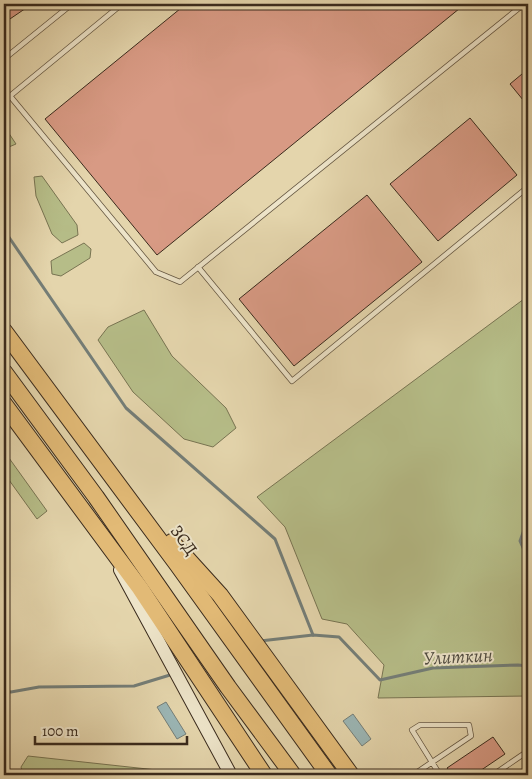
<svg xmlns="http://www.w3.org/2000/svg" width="532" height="779" font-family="Alegreya,serif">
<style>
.green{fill:#b6bd88;stroke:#787452}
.water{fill:#9bb6b5;stroke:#747e78}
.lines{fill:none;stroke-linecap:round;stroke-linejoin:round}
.stream{stroke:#747e78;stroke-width:3}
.building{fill:#d89a84;stroke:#3a2b1d}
.lane-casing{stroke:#645641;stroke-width:6}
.secondary-casing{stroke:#3a2b1d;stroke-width:14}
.highway-casing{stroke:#3a2b1d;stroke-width:18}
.lane{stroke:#ede4c9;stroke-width:4.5}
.secondary{stroke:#ede4c9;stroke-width:12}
.highway{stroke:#e2ba76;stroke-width:16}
.labels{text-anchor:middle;stroke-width:4;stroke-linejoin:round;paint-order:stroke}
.street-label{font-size:18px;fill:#3a2b1d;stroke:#ede4c9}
.water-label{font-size:19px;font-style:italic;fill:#524e43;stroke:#ede4c9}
</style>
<rect width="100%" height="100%" fill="#e4d5ac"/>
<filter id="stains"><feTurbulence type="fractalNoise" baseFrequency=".004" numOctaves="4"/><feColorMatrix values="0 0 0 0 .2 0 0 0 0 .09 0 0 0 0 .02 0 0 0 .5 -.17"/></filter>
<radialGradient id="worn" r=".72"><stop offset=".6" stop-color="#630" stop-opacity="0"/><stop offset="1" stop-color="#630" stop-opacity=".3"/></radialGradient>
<g class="green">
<path d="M4 126 16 144 4 149Z"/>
<path d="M42 176 77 225 78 235 62 243 52 234 36 196 34 177Z"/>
<path d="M84 243 91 249 90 258 61 276 52 274 51 261Z"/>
<path d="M528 296V696L378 698 384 665 347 624 322 619 285 527 257 497Z"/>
<path d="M144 310 172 356 226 408 236 428 213 447 184 439 133 392 98 340 108 327Z"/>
<path d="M4 451 47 511 37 519 4 473Z"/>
<path d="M28 756 175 772 177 775H23L21 767Z"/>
</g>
<g class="water">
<path d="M166 702 186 734 177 739 157 707Z"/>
<path d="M353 714 371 739 362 746 343 721Z"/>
</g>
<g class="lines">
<g class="stream">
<path d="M4 230 126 408 275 539 313 635"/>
<path d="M528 519 520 541 528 559"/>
<path d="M260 641 313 635 339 637 380 680 433 668 518 665 528 666"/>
<path d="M4 691 11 692 39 687 134 686 170 675"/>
</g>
</g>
<g class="building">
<path d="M4 4H32L4 23Z"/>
<path d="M186 4H465L157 255 45 119Z"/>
<path d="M528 69V106L510 84Z"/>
<path d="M470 118 517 175 438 241 390 184Z"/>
<path d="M367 195 422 262 294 366 239 299Z"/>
<path d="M493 737 505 754 474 775H452L447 768Z"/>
</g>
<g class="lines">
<g class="lane-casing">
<g id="lane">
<path d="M122 4 10 96 156 272 180 282 524 4"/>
<path d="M4 59 72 4"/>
<path d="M198 267 292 381 528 187"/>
<path d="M413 775 471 736 469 725H420L412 730 440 775"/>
<path d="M493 775 528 751"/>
</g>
</g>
<g class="secondary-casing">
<path id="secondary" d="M120 570 231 775"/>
</g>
<g class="highway-casing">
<g id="highway">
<path d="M4 331 177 564 329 775"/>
<path d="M4 372 96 497 228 687 293 775"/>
<path d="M4 404 140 588 264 775"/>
<path d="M172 542 220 595 351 775"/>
</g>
</g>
<use href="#lane" class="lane"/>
<use href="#secondary" class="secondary"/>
<use href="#highway" class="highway"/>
</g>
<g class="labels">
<g class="street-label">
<text transform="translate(184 540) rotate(54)" y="6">ЗСД</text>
</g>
<g class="water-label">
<text transform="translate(458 656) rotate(-3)" y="7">Улиткин</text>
</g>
</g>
<rect width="532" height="779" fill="none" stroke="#e4d5ac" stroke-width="20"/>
<rect x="5" y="5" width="522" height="769" fill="none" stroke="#3a2b1d" stroke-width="2.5"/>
<rect x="10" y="10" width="512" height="759" fill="none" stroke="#3a2b1d"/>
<path d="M35 736v8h152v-8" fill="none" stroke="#3a2b1d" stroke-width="2.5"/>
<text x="42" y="736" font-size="15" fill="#3a2b1d" stroke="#ede4c9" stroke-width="4" paint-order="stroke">100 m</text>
<rect width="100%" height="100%" filter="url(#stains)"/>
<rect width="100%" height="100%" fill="url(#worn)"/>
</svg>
